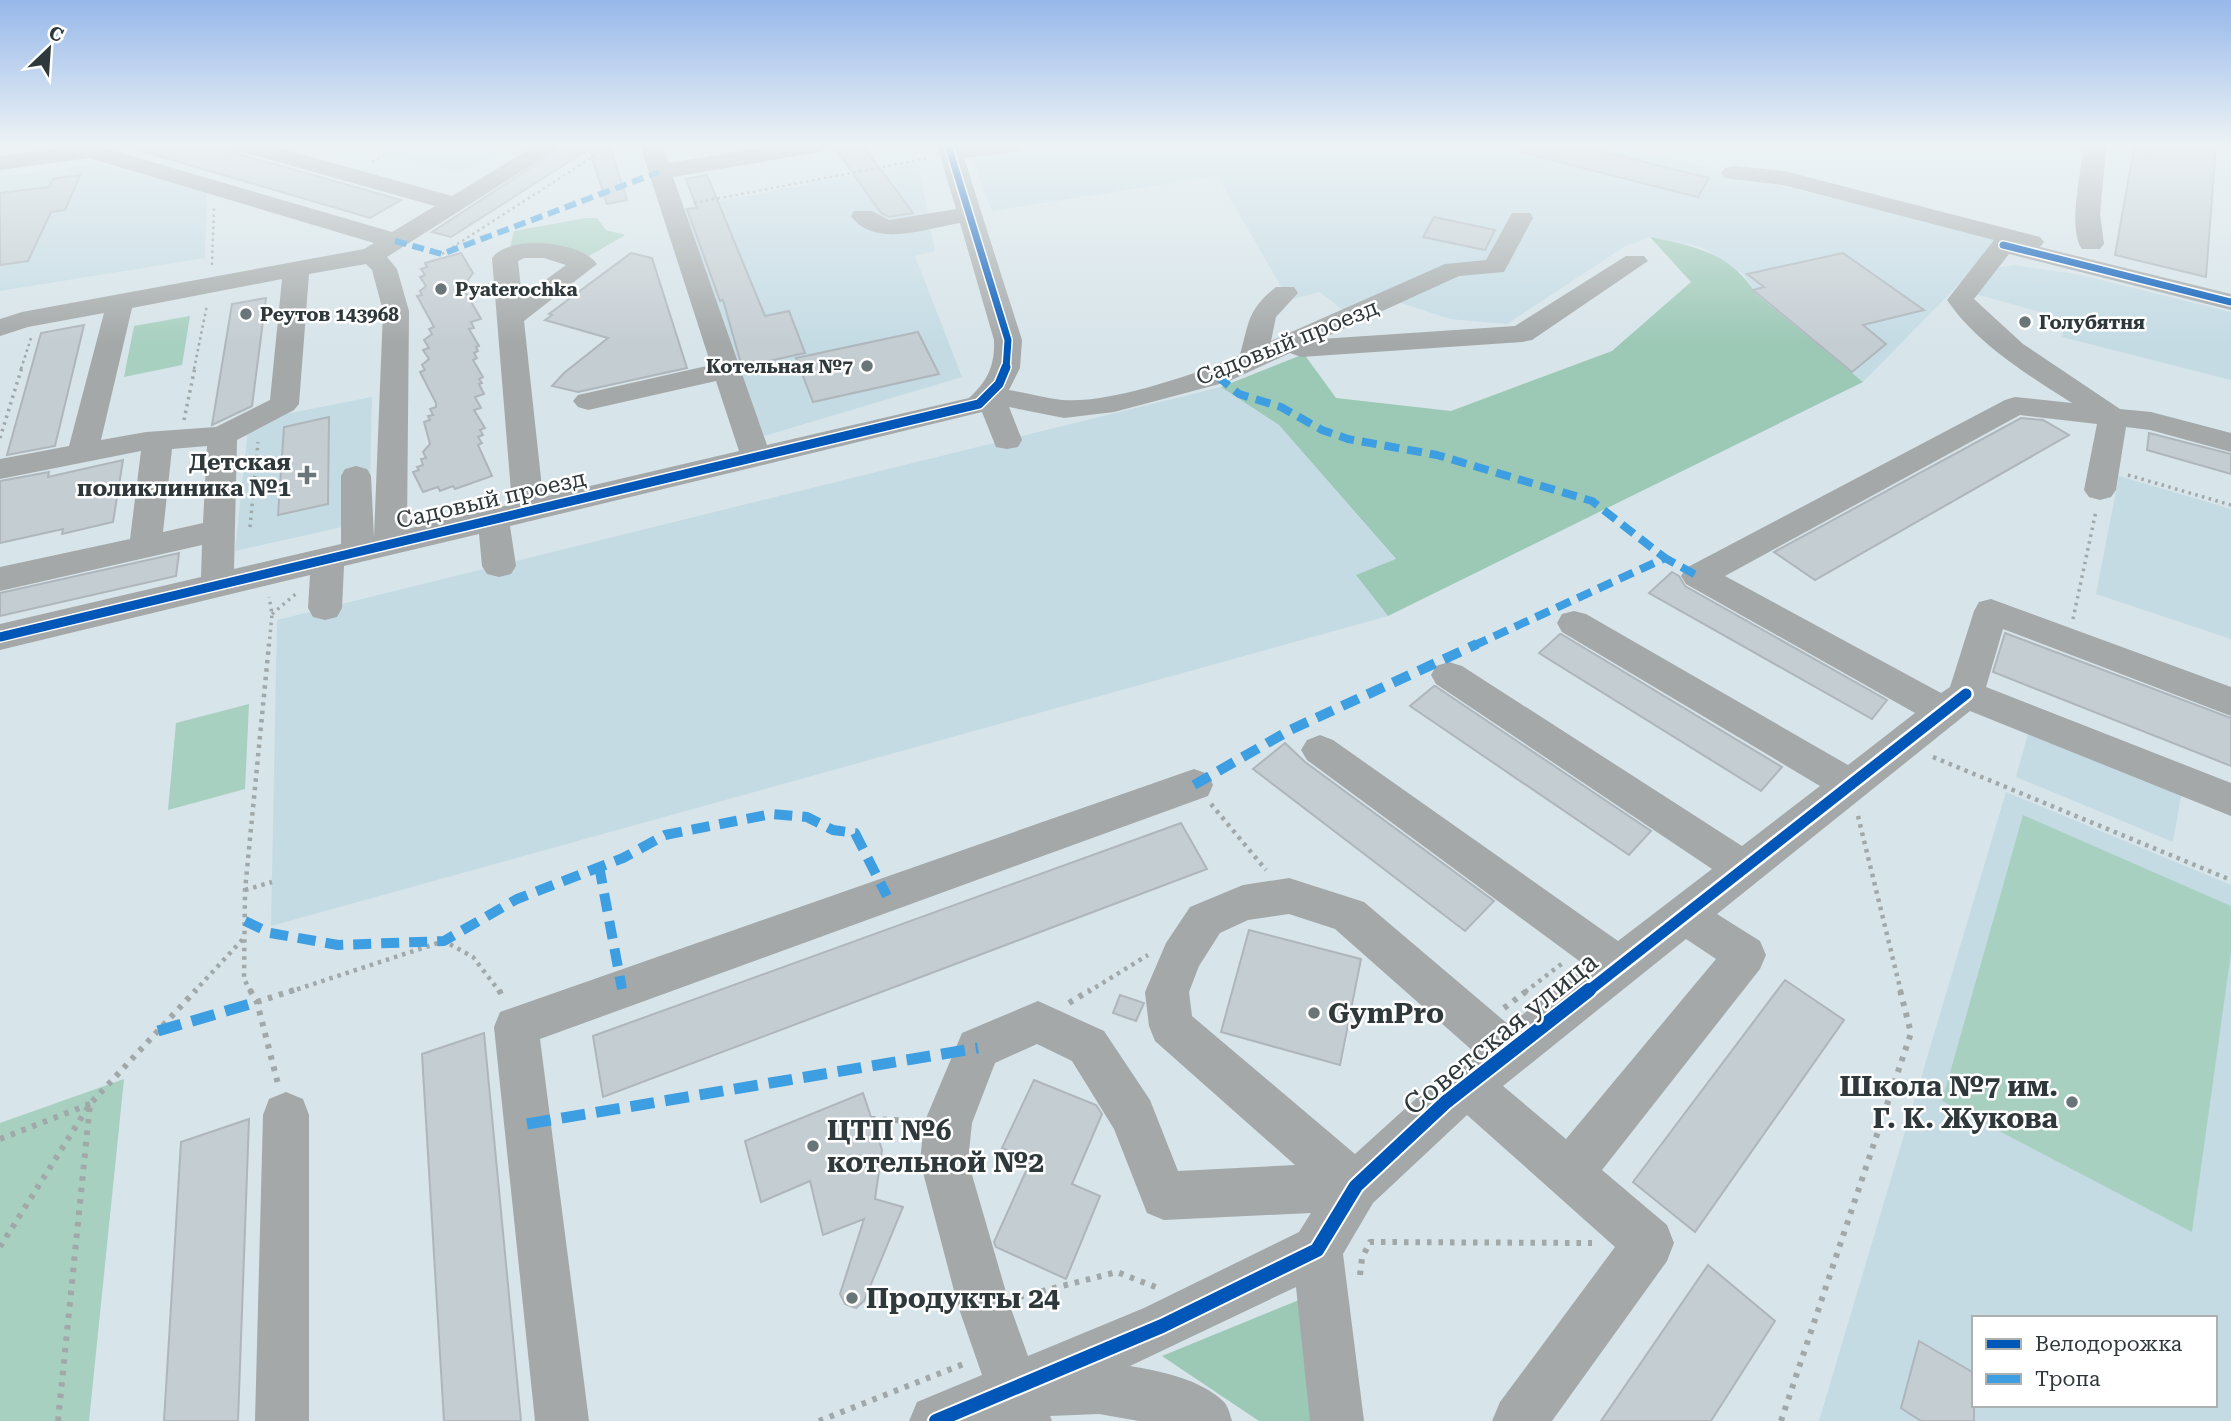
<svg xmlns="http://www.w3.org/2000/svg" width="2231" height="1421" font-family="'Roboto Serif',serif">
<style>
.built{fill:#c4dbe4;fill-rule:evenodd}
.green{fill:#a8d0c0}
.forest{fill:#9cc8b6}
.building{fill:#c4cdd2;stroke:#aeb6bc;stroke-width:2}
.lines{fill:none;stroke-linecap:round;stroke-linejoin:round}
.path-far3{stroke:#a1a8a9;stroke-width:2.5;stroke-dasharray:2.5 3.5;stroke-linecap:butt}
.path-far2{stroke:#a1a8a9;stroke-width:3.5;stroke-dasharray:2.5 4.5;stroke-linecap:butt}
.path-far1{stroke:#a1a8a9;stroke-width:4.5;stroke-dasharray:3.5 5;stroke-linecap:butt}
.path{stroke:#a1a8a9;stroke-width:6;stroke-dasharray:4.5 7;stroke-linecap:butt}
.minor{fill:#a4a8a9;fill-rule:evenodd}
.quiet-far3{stroke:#3d9ee2;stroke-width:6;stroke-dasharray:12 6;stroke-linecap:butt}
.quiet-far2{stroke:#3d9ee2;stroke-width:8;stroke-dasharray:15 8;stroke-linecap:butt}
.quiet-far1{stroke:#3d9ee2;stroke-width:10;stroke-dasharray:18 10;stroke-linecap:butt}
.quiet{stroke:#3d9ee2;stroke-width:11;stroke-dasharray:24 11;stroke-linecap:butt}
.cycleway-far3-casing{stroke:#fff;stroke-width:10}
.cycleway-far2-casing{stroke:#fff;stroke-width:12}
.cycleway-far1-casing{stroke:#fff;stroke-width:16}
.cycleway-casing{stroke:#fff;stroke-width:18}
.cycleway-far3{stroke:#0057b8;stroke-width:7}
.cycleway-far2{stroke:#0057b8;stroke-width:9}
.cycleway-far1{stroke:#0057b8;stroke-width:11}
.cycleway{stroke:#0057b8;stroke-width:14}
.poi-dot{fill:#6a7579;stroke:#fff;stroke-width:2.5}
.labels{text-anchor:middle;stroke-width:5;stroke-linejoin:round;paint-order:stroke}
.far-poi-label{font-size:19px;font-weight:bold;fill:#2f393c;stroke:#fff;text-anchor:start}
.street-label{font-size:23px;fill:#2f393c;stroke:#fff}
.poi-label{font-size:23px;font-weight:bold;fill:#2f393c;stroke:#fff;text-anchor:end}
.near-poi-label{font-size:28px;font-weight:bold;fill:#2f393c;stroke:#fff;text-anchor:start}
.near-street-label{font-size:28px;fill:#2f393c;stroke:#fff}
</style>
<rect width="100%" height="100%" fill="#d7e4e9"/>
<g class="built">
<path d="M351 145H510L461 173Z"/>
<path d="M986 145H1613L2002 240 1863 382 1756 294 1744 275 1701 247 1650 237 1624 247 1507 324 1450 319 1380 296 1344 311 1320 292 1289 300 1217 176 992 211 968 147Z"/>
<path d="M918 163 935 251 915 256 962 377 764 436 680 209Z"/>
<path d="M98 164 207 193 205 258 0 291V177Z"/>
<path d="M2013 265 2081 275 2231 312V380L2062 337 2066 319 1975 294 1994 269Z"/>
<path d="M1221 387 1279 425 1396 560 1356 575 1388 616 271 926 277 620Z"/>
<path d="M372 397 369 521 235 551 248 429 280 415Z"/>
<path d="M2119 476 2231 509V639L2096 594Z"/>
<path d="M2031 723 2183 785 2173 842 2016 777Z"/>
<path d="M2006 792 2231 885V1421H1819ZM1974 1318H2215V1405H1974Z"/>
</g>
<g class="green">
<path d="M586 218H597L606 230 625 235 589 256 546 244 510 247 514 231Z"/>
<path d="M190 316 182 365 124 377 134 326Z"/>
<path d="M249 704 245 789 168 810 176 723Z"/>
<path d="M2023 815 2231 906V953L2192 1232 1942 1101Z"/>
<path d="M124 1079 89 1421H0V1123Z"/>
</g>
<g class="forest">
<path d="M1650 237C1694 246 1731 253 1756 294L1863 382 1388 616 1356 575 1396 559 1279 425 1221 387 1304 354 1336 398 1451 411 1612 351 1691 282Z"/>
<path d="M1299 1300 1317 1421H1259L1162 1356Z"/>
</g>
<g class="building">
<path d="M138 145H207L401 200 370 218 138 150Z"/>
<path d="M565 145H609L627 200 607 204 589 149 451 237 432 232Z"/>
<path d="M1521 145H1576L1709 178 1698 197 1520 152Z"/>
<path d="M2152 145H2216L2206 277 2115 255 2134 148 2151 152Z"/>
<path d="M864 147 913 213 889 217 881 213 838 152Z"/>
<path d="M80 175 65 210 51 212 28 261 0 265V193L49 187 53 179Z"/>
<path d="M707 175 765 316 789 311 805 353 742 367 723 300 720 301 687 209 697 208 686 179Z"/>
<path d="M1434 217 1495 230 1485 250 1423 237Z"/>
<path d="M461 253 473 273 468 280 470 290 465 291 481 319 471 322 474 328 469 329 479 346 476 347 478 351 474 353 477 358 473 360 483 377 479 379 482 383 479 384 484 394 475 397 481 408 474 410 485 428 480 430 483 435 478 437 482 443 478 445 492 476 455 489 453 486 440 491 438 487 423 492 413 472 419 470 417 467 423 465 421 459 426 458 423 452 430 444 424 422 430 420 428 416 433 415 430 409 436 407V403L420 372 425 370 422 365 429 359 423 350 429 348 424 340 432 334 429 329 434 327 417 296 422 295 420 291 426 286 420 277 425 275 421 269 427 267 425 263Z"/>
<path d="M631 253 652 258 687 368 578 392 552 386 564 373 608 338 545 320 552 315 549 314Z"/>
<path d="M1843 253 1924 310 1863 325 1886 344 1852 372 1753 290 1764 287 1747 274Z"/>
<path d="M266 298 252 406 212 425 232 304Z"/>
<path d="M84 325 55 446 7 455 41 333Z"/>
<path d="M918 332 939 374 813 402 796 358Z"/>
<path d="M329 417 328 504 278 515 284 427Z"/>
<path d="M2021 418 2043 420 2069 435 1815 580 1774 552Z"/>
<path d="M2149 433 2231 454V474L2147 450Z"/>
<path d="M123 460 113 522 62 534 63 529 0 543V481L49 472 48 477Z"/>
<path d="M179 553 176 576 0 616V593Z"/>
<path d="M1672 572 1679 576 1685 586 1887 700 1872 719 1649 593Z"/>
<path d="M2005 633 2231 718V766L1993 672Z"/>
<path d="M1560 634H1561L1782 767 1761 791 1539 653Z"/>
<path d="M1434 686H1435L1651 831 1629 855 1410 706Z"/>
<path d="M1285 743 1305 762 1494 901 1465 931 1253 769Z"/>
<path d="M1181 823 1207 869 603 1097 593 1036Z"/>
<path d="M1249 930 1361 959 1340 1065 1221 1032Z"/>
<path d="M1785 980 1844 1020 1695 1232 1633 1182Z"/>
<path d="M1120 995 1144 1003 1136 1021 1113 1013Z"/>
<path d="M484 1033 521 1421H444L422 1054Z"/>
<path d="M1034 1080 1096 1105 1102 1114 1072 1184 1100 1196 1066 1279 996 1247 994 1242 1031 1160 1002 1148Z"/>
<path d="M863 1093 882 1150 875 1199 903 1207 864 1301 856 1308 845 1304 840 1294 864 1219 823 1235 810 1181 761 1202 745 1141Z"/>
<path d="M249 1119 238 1421H164L181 1142Z"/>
<path d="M1708 1265 1775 1321 1711 1421H1601Z"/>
<path d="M1919 1341 1974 1373V1421H1921L1901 1408Z"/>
</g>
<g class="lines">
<g class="path-far3">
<path d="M372 162 386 154"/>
<path d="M694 203 930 158"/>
<path d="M442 254 611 145"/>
<path d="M212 265 214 208"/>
<path d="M21 369 31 338"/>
<path d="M194 369 207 305"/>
</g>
<g class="path-far2">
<path d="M184 420 195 367"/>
<path d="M0 438 22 367"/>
<path d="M2128 475 2231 505"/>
<path d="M250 527 258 442"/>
<path d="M272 614 298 592"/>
<path d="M2073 619 2096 511"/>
<path d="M269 646 272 614 269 597"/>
</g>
<g class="path-far1">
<path d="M1933 757 2231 880"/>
<path d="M1211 804 1266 870"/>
<path d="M1858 816 1901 992"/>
<path d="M245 890 272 882"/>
<path d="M194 992 243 939"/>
<path d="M251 992 244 979 245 890 269 644"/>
<path d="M289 992 444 941 473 957 500 992"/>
<path d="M1088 992 1148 955"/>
<path d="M1525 992 1564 962"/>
</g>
<g class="path">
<path d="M250 990 257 1002 278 1084"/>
<path d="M499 990 504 1000"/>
<path d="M257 1002 294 990"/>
<path d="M1069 1003 1090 990"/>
<path d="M1504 1008 1528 990"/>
<path d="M871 1119 913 1121"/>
<path d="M0 1139 90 1104"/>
<path d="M0 1247 90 1104 196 990"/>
<path d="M1360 1275 1362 1258 1370 1242 1592 1243"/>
<path d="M1019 1297 1117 1272 1158 1288"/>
<path d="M58 1421 90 1104"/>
<path d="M819 1421 966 1363"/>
<path d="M1781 1421 1911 1033 1900 990"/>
</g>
<g class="minor">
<path d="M59 145H94L392 232 435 206 235 150 232 145H268L452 196 536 145H563L387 257 397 269 409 311 407 529 512 504 492 258C509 234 581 241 597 264L524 321 543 497 739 451 716 381 588 410 578 407 573 401 578 395 711 365 640 145H662L669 163 779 145H830L819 152 673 177 767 445 969 398C988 381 995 365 994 340L960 223C928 228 874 249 851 216L854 211H872L889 220 956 209 937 145H1026L1015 152 964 158 1022 340 1020 368 1009 390C1026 393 1044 398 1062 400 1109 404 1197 374 1240 355 1249 323 1247 310 1276 287H1294L1298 293 1276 317 1271 341 1445 264 1486 260 1512 213H1530L1533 218 1504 272 1459 276 1321 339 1515 326 1626 256H1644L1648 261 1532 340 1522 342 1301 357 1290 353 1227 382 1114 412 1064 418 1009 407 1022 440 1018 447 1007 449 996 447 982 412 510 526 516 566 511 574 499 577 487 574 482 566 479 534 344 566 342 608 337 617 325 620 313 617 308 608 310 575 0 650V624L201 577 202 545 0 591V567L130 539 141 451 0 479V459L69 446 104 313 28 327 0 336V319L22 312 364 249 374 243 89 158 0 170V156L61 148ZM524 258H544L566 265 522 297 518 261ZM366 264 372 270 383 311 374 537 371 476 367 469 356 466 345 469 341 476V544L234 569 237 440 294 410 299 404 309 274ZM282 279 270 400 216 427 146 432 101 440 132 308ZM207 446 203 523 163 532 172 449Z"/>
<path d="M2072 145H2103L2106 150 2100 214 2104 244 2100 249H2082C2068 229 2080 177 2083 153Z"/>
<path d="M1733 166 1784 171 2040 237 2044 242 2040 247 2231 294V310L2009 254 1974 299 2023 344 2120 409 2151 412 2231 433V452L2150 430 2126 427 2116 490 2111 497 2100 500 2089 497 2084 490 2097 424 2020 415 1725 576 1941 693 1950 687 1974 611 1979 602 1991 599 2231 687V716L2003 629 1986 687 2231 783V816L1970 711 1717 914 1760 941 1766 955 1760 969 1602 1170 1667 1225 1674 1243 1667 1261 1552 1421H1492L1500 1402 1615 1247 1467 1115 1373 1203 1343 1254 1364 1421H1310L1296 1287 1130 1366C1160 1371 1200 1379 1223 1401 1228 1405 1230 1415 1232 1421H1139L1099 1414 1050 1416 1052 1421H909L917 1402 982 1375 958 1306 920 1161 924 1123 962 1033 1038 1001 1104 1031 1150 1100 1178 1171 1295 1165 1155 1041 1149 1026 1145 992 1166 943 1190 907 1243 885 1289 878 1364 902 1509 1025 1586 966 1307 760 1301 750 1307 740 1320 735 1333 740 1618 941 1712 869 1436 684 1431 675 1436 666 1449 662 1462 666 1742 846 1820 786 1562 632 1557 623 1562 614 1574 611 1586 614 1848 765 1915 713 1686 584 1681 576 1686 568 2005 400 2015 397 2072 403C2028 375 1977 344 1947 300L1994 240 1783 185 1725 178 1721 173 1725 168ZM1289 914 1335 929 1474 1052 1430 1086 1355 1154 1192 1016 1189 992 1199 966 1220 933 1248 920ZM1686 939 1716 959 1566 1139 1503 1086ZM1037 1044 1072 1061 1114 1129 1147 1213 1164 1220 1311 1213 1299 1232 1144 1308 1028 1356 1010 1306 968 1161 972 1123 995 1063Z"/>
<path d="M1194 769 1208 774 1213 785 1208 796 540 1039 589 1421H535L494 1027 500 1012Z"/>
<path d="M286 1092 303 1099 309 1115V1421H255L263 1115 269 1099Z"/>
</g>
<path class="quiet-far3" d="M395 241 442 254 659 172"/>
<g class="quiet-far2">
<path d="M1217 376 1239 394 1281 407 1322 430 1348 439 1437 455 1592 501 1665 558"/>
<path d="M1473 646 1665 558 1698 576"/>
</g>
<g class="quiet-far1">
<path d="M1194 785 1290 730 1477 644"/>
<path d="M599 866 622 989"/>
<path d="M245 921 270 933 338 945 444 941 517 899 623 858 665 835 771 814 807 817 833 830 855 833 887 896"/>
</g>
<g class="quiet">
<path d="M158 1031 257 1002"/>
<path d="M527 1124 978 1048"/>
</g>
<g class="cycleway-far3-casing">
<g id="cycleway-far3">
<path d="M948 145 1008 340 1006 369"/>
<path d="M2003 245 2231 302"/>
</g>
</g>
<g class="cycleway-far2-casing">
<path id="cycleway-far2" d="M0 637 979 404 999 384 1006 367"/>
</g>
<g class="cycleway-far1-casing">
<path id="cycleway-far1" d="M1587 992 1966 694"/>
</g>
<g class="cycleway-casing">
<path id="cycleway" d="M936 1421 1162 1326 1317 1250 1356 1186 1446 1102 1589 990"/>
</g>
<use href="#cycleway-far3" class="cycleway-far3"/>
<use href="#cycleway-far2" class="cycleway-far2"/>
<use href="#cycleway-far1" class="cycleway-far1"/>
<use href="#cycleway" class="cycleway"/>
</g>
<linearGradient id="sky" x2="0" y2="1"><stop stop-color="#97b8ea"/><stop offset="0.42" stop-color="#edf3f5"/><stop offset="1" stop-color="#edf3f5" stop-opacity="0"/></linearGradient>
<rect width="2231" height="344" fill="url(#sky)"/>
<g class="poi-dot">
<circle cx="441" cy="289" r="7"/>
<circle cx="246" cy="314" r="7"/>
<circle cx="2025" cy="322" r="7"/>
<circle cx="867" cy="366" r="7"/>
<path d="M303.5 464.5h7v7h7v7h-7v7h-7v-7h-7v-7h7z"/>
<circle cx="1314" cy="1013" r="7"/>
<circle cx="2072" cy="1102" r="7"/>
<circle cx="813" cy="1146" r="7"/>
<circle cx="852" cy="1298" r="7"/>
</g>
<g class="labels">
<g class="far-poi-label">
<text x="455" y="296">Pyaterochka</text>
<text x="260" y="321">Реутов 143968</text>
<text x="2039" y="329">Голубятня</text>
<text x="853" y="373" text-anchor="end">Котельная №7</text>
</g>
<g class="street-label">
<text transform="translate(1287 342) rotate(-22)" y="8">Садовый проезд</text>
<text transform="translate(491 499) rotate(-13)" y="8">Садовый проезд</text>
</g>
<g class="poi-label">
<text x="291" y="470">Детская<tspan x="291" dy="26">поликлиника №1</tspan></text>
</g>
<g class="near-poi-label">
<text x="1328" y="1023">GymPro</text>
<text x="2058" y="1096" text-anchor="end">Школа №7 им.<tspan x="2058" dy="32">Г. К. Жукова</tspan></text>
<text x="827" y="1140">ЦТП №6<tspan x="827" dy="32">котельной №2</tspan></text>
<text x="866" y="1308">Продукты 24</text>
</g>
<g class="near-street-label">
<text transform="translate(1500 1033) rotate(-39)" y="10">Советская улица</text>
</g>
</g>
<rect x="1972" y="1316" width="245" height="91" fill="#ffffff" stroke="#acb0b1" stroke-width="2"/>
<rect x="1986" y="1339" width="35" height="10" fill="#0057b8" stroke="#acb0b1" stroke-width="2"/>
<text x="2035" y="1351" font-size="21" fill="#2f393c">Велодорожка</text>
<rect x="1986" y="1374" width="35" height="10" fill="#3d9ee2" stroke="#acb0b1" stroke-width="2"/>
<text x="2035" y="1386" font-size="21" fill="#2f393c">Тропа</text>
<g transform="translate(49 49) rotate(25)" stroke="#ffffff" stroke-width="5" paint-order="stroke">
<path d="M0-5L12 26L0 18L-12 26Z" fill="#2f393c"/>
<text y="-10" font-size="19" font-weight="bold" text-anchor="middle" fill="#2f393c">С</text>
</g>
</svg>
